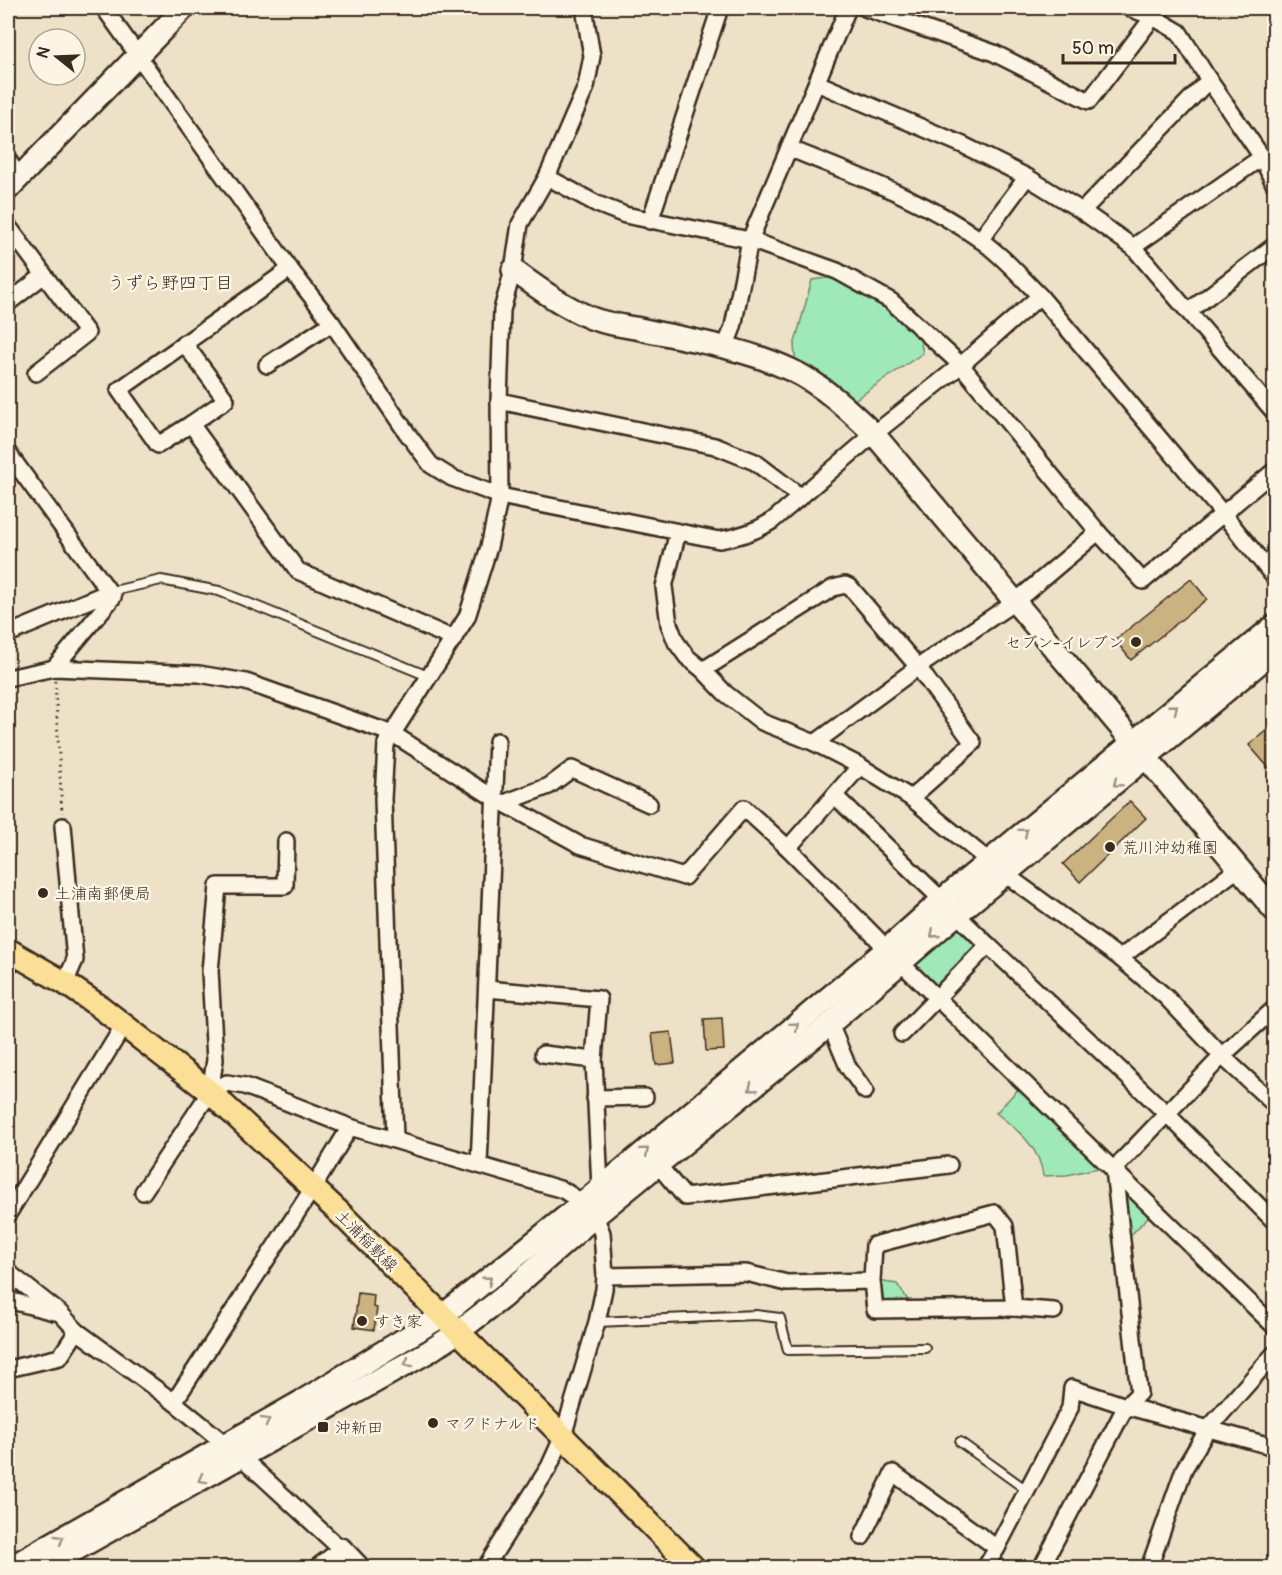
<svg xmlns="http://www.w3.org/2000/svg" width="1282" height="1575" font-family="Pangolin,'Klee One',sans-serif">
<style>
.green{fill:#9fe8b7;stroke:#6d896a;stroke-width:1.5}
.building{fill:#cab281;stroke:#3b2a1e;stroke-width:1.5}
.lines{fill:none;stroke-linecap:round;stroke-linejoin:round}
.lane-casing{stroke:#3b2a1e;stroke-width:12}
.street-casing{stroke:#3b2a1e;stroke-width:20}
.secondary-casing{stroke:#3b2a1e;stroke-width:26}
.primary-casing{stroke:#3b2a1e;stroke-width:27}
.path{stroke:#3b2a1e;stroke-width:3;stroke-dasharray:1.5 4.5;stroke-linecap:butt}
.lane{stroke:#fcf5e5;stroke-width:8}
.street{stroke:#fcf5e5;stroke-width:15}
.secondary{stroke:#fcf5e5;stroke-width:21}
.primary{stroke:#fbdf96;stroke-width:22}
.oneway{stroke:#9c9082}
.poi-dot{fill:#3b2a1e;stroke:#fcf5e5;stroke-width:2}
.labels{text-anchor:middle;stroke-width:5;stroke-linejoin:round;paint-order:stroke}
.poi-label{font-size:16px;fill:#3b2a1e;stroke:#fcf5e5;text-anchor:start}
.street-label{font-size:16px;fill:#3b2a1e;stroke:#fcf5e5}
.neighbourhood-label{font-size:18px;fill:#3b2a1e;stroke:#fcf5e5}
</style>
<rect width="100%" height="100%" fill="#ede1c7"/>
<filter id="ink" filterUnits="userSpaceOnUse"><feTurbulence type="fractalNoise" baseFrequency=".0167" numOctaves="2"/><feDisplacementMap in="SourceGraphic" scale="12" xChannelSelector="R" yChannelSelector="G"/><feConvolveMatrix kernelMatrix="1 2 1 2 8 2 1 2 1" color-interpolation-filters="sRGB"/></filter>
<g filter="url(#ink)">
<g class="green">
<path d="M834 277 887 307 919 334 923 353 850 403 796 365 794 346 812 280Z"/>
<path d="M956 918 984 946 937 993 906 963Z"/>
<path d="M1023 1084 1110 1170 1098 1168 1067 1175 1043 1176C1040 1147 1018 1130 996 1113Z"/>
<path d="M1117 1175 1154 1211 1124 1242Z"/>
<path d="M877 1281 897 1284 912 1306H880Z"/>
</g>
<g class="building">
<path d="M1191 579 1207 599 1131 660 1115 640Z"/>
<path d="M1275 723V775L1249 745Z"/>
<path d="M1130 801 1146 818 1080 882 1063 864Z"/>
<path d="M722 1018 724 1050 706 1051 704 1019Z"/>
<path d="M671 1032 675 1063 656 1065 652 1034Z"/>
<path d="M358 1293 374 1295 373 1307 377 1308 374 1330 354 1327Z"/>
</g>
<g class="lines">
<g class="lane-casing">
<g id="lane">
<path d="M109 592 161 580 219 591 428 676"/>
<path d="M597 1322 756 1315 780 1318 788 1350 925 1348"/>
<path d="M960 1442 1028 1491"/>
</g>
</g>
<g class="street-casing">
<g id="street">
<path d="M104 8 290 269 332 323 407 433 431 465 452 478 500 496 719 540C739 537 755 532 772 521L874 434 961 365 1040 296"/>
<path d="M865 8 994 53 1089 101 1153 17"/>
<path d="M1129 8 1153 17 1179 32 1209 80 1262 157 1274 184"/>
<path d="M817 83 963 145 1027 177 1082 211 1133 247 1274 412"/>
<path d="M789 148C853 175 922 198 979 239 1002 255 1020 276 1040 296L1224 515 1274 577"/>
<path d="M8 160 19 177"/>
<path d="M547 177 597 204 625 215 750 240 837 271 891 301 961 365 1098 532 1143 581 1274 471"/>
<path d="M1082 211 1209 80"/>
<path d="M650 221 720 8"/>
<path d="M8 226 87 333 36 373"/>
<path d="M980 240 1027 177"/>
<path d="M1133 247 1262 157"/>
<path d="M290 269 119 390 158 445 191 424 298 571 454 639"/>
<path d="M8 303 44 275"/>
<path d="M1189 311 1274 246"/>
<path d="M184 343 226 400 191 424"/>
<path d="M725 348 733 327 750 240 848 8"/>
<path d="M267 365 332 323"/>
<path d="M499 401 715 446 755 462 801 497"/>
<path d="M8 453 113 597 54 668"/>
<path d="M678 532 664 587 669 624 676 642 687 657 703 670 725 693 762 722 815 743 860 766 911 798 1005 874 1120 958 1166 997 1222 1056 1274 1104"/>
<path d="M8 634 109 592"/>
<path d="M703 670 833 588 845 585 851 588 918 667 973 743 911 798"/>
<path d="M8 678 54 668 199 674 246 682 393 734 494 798 580 845 684 877 744 808 788 848"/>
<path d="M815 743 918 667 1016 601 1098 532"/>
<path d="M860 766 788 848 901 963 1274 1326"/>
<path d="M835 796 988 945 902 1034"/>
<path d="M504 803 549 786 572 769 649 804"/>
<path d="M63 826 75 960 65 983"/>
<path d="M988 945 1167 1114 1274 1221"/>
<path d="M1120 958 1239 868"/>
<path d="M487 989 599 999 594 1060 600 1188"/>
<path d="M830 1024 848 1067 865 1091"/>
<path d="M543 1054 594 1060"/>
<path d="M210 1092 227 1083 245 1086 350 1127 563 1190 583 1203 595 1216 602 1233 605 1276 604 1289 597 1322 563 1436 549 1467 485 1568"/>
<path d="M595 1098 645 1097"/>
<path d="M395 1139 383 799 386 744 467 617 489 547 500 496 499 401 502 310 513 270 520 224 547 177 586 87 592 56 584 8"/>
<path d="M479 1165 497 741"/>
<path d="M658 1165 685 1197 949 1165"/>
<path d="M1114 1169 1222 1056 1274 1009"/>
<path d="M143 1192 210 1092 215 1060 210 971 218 886H285L286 841"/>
<path d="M8 1214 124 1025"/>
<path d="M8 1272 60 1313 77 1331 174 1402 241 1457 341 1549 316 1568"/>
<path d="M605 1276 746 1273 787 1283 872 1281 874 1245 995 1213 1005 1226 1014 1308 875 1310 872 1281"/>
<path d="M8 1300 54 1312"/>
<path d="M1014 1308 1054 1311"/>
<path d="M8 1369 60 1357 77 1331"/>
<path d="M174 1402 313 1188 350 1127"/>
<path d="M862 1537 893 1473 997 1548 1070 1408 1072 1388 1126 1406 1274 1447"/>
<path d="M985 1568 997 1548"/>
<path d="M1041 1568 1126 1406 1139 1393 1114 1169"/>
<path d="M1149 1568 1184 1469 1208 1429 1274 1354"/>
</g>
</g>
<g class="secondary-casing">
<g id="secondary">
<path d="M8 189 184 8"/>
<path d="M513 270C538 288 562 306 591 318 606 324 625 326 640 329 690 340 744 348 791 370 823 385 849 410 874 434L1274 910"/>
<path d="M341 1549 359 1568"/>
<path d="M9 1568 302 1401 442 1316 583 1203 887 949 943 899 1274 626"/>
<path d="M43 1568 428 1352 458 1332 502 1298 595 1216 830 1024 957 914 1274 651"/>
</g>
</g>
<g class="primary-casing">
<path id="primary" d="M8 950 65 983 99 1006 210 1092 341 1214 694 1568"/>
</g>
<path class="path" d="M55 681 62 813"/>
<use href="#lane" class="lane"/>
<use href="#street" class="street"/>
<use href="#secondary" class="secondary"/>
<use href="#primary" class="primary"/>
</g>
<defs><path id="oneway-chevron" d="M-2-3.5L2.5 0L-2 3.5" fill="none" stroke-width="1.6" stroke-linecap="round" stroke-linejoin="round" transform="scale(1.5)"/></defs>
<g class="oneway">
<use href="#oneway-chevron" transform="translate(1174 708) rotate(-39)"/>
<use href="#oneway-chevron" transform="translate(1117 783) rotate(141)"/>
<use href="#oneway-chevron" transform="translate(1024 832) rotate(-40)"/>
<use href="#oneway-chevron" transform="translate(934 934) rotate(139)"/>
<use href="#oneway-chevron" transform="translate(795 1026) rotate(-40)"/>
<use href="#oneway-chevron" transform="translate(752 1088) rotate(141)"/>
<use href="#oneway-chevron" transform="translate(645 1151) rotate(-40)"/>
<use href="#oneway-chevron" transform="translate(488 1280) rotate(-39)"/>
<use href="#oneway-chevron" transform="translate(408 1363) rotate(151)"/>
<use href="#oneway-chevron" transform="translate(266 1421) rotate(-29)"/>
<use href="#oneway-chevron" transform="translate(202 1479) rotate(151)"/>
<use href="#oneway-chevron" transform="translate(60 1539) rotate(-30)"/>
</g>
</g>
<g class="poi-dot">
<circle cx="1136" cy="642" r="6"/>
<circle cx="1110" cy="847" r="6"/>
<circle cx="43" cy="893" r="6"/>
<circle cx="362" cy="1321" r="6"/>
<circle cx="433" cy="1423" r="6"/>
<rect x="317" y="1421" width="12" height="12" rx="3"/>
</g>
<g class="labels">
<g class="poi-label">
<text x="1124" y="648" text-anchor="end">セブン-イレブン</text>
<text x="1122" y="853">荒川沖幼稚園</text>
<text x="55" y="899">土浦南郵便局</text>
<text x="374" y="1327">すき家</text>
<text x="445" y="1429">マクドナルド</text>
<text x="335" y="1433">沖新田</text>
</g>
<g class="street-label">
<text transform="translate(367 1240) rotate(45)" y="6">土浦稲敷線</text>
</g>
<g class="neighbourhood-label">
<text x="170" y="289">うずら野四丁目</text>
</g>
</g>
<rect width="1282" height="1575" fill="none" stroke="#fcf5e5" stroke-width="30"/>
<rect x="15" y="15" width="1252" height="1545" fill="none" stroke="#3b2a1e" stroke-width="2" filter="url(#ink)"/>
<g transform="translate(57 57) rotate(288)"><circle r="28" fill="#fcf5e5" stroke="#afa495" stroke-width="1.5"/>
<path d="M0-4.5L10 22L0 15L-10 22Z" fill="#3b2a1e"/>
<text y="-9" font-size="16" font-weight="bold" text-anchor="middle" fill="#3b2a1e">N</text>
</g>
<path d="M1063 54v9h112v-9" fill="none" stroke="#3b2a1e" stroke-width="3"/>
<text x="1072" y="54" font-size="18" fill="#3b2a1e" stroke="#fcf5e5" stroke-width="4.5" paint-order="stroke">50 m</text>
</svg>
